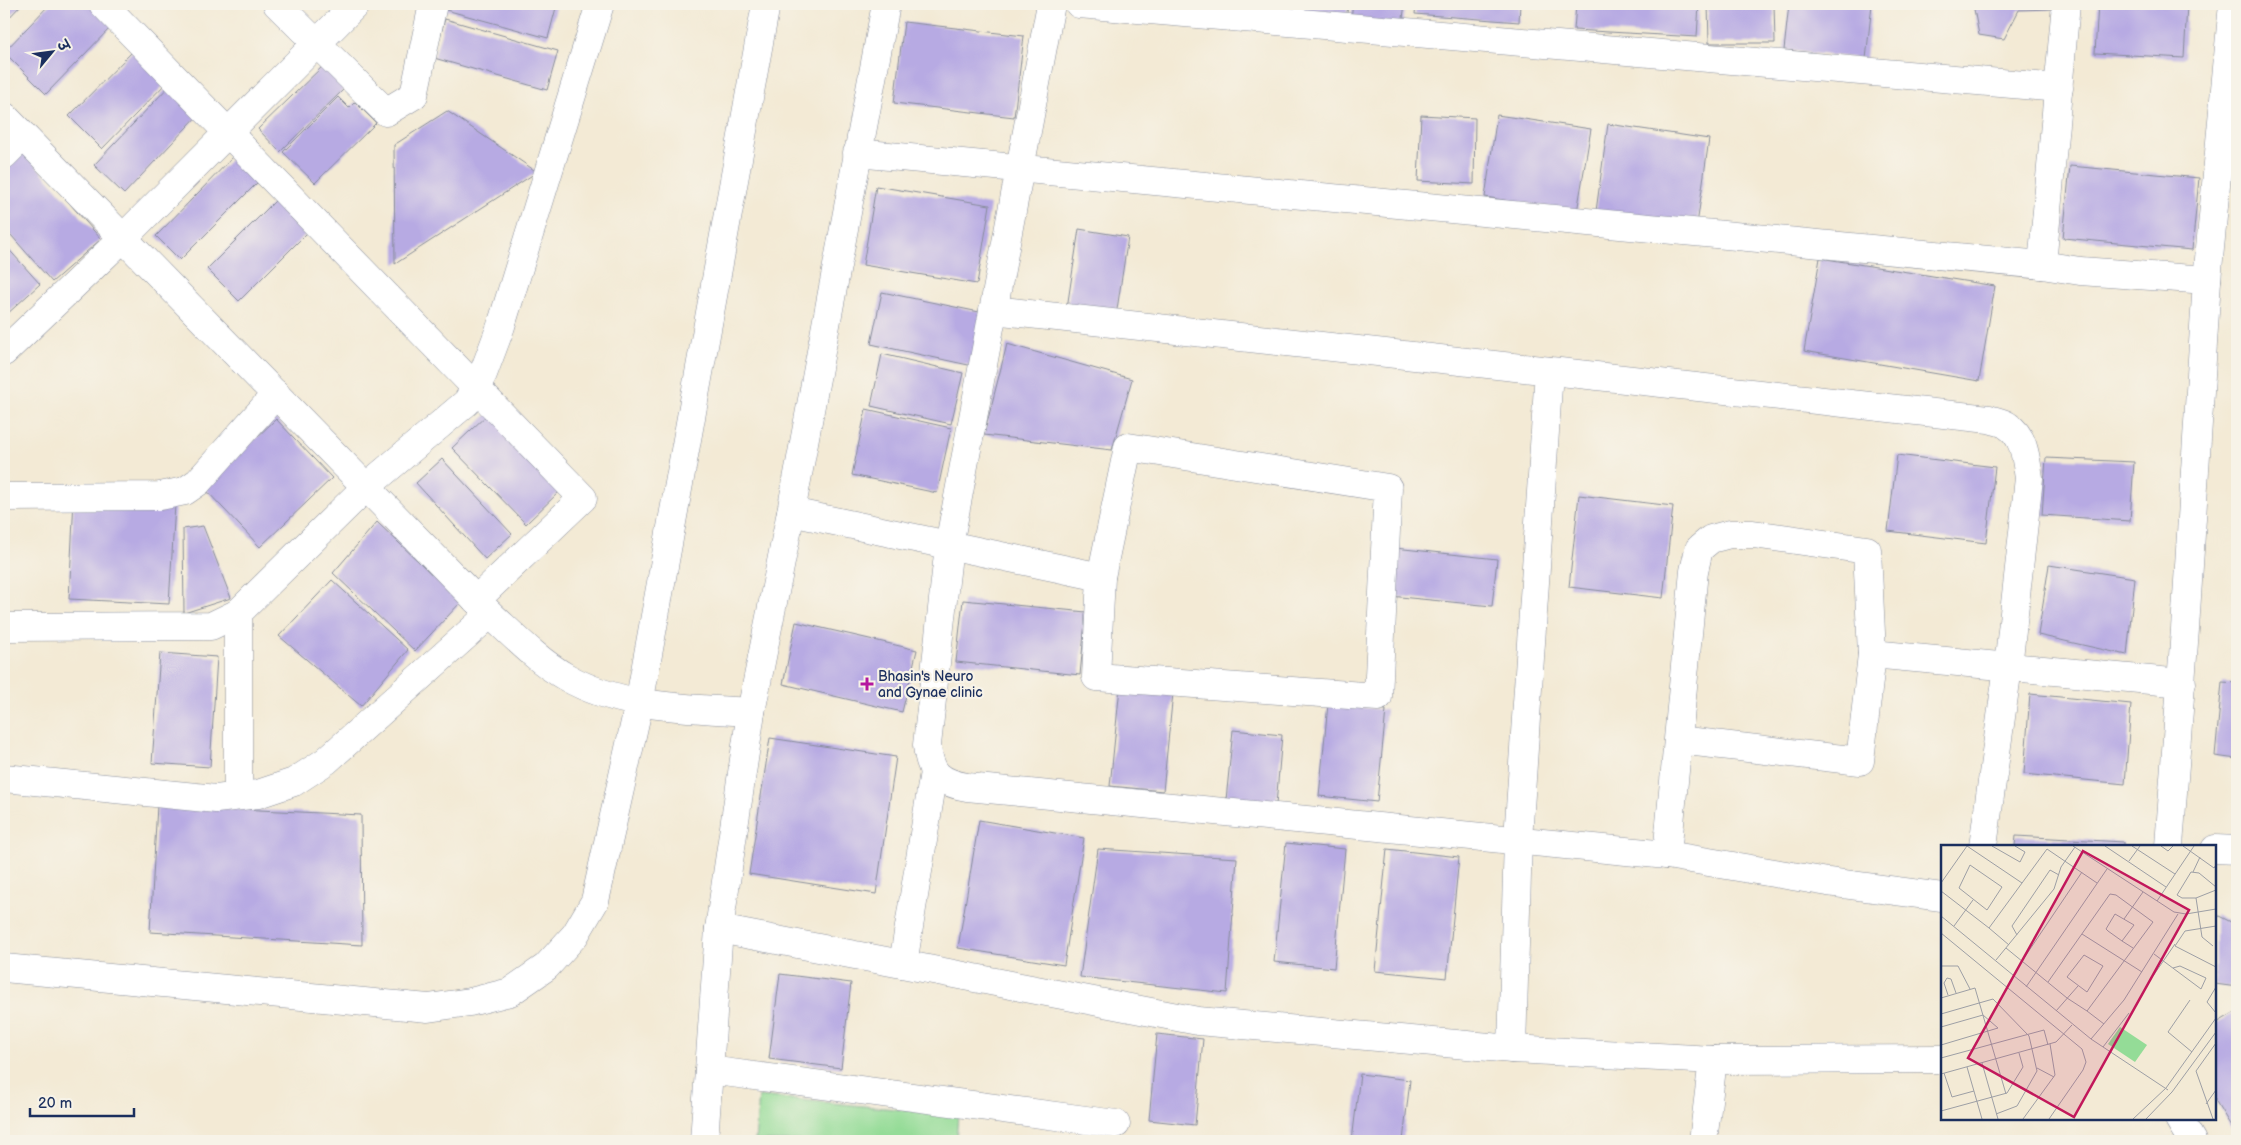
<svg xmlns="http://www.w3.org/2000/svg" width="2241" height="1145" font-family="'Balsamiq Sans','Playpen Sans Deva',sans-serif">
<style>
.green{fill:#94dc97;stroke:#58867a}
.building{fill:#b7aae3}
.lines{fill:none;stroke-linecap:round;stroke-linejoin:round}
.minor-casing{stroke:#878c9a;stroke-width:29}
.minor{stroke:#fff;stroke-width:28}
.poi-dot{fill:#b5179e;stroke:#f7f3e8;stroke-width:2}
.labels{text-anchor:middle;stroke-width:4.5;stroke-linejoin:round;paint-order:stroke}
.poi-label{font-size:14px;fill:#1b2f5e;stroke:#f7f3e8;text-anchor:start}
.inset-road{fill:none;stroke:#9d9fa5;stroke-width:1}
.view{fill:#c2185b;fill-opacity:0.15;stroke:#c2185b;stroke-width:2.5}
.inset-edge{fill:none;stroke:#1b2f5e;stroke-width:2.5}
</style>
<rect width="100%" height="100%" fill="#f7f3e8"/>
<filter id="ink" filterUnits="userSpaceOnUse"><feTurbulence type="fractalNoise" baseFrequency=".02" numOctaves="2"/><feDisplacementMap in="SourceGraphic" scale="10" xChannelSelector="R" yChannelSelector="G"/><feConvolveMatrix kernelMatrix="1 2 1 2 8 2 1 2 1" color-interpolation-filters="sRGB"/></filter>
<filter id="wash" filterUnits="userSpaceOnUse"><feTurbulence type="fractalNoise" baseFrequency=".0096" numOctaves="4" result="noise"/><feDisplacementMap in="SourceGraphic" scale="20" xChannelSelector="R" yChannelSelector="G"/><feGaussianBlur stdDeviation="1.12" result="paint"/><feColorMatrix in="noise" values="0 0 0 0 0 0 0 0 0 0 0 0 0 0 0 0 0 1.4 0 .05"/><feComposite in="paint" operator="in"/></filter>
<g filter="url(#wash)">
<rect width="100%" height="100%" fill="#f3ead5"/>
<path class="green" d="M759 1096 958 1115 956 1141H755Z"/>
<g id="blocks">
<g class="building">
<path d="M4 4H22L4 23Z"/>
<path d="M50 4H94L114 24 46 94 4 52Z"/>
<path d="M447 4H557L548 38 446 10Z"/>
<path d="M1185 4H1287L1286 15Z"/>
<path d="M1291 4H1348L1346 22 1290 15Z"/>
<path d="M1353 4H1405L1402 25 1351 18Z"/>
<path d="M1416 4H1520L1519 22 1415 14Z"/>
<path d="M1576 4H1699L1697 37 1574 30Z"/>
<path d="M1708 4H1774L1775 43H1709Z"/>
<path d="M1789 4H1872L1866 59 1784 50Z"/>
<path d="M1973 4H2053L2052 9 2019 10 2004 39 1979 35Z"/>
<path d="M2098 4 2187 5 2184 58 2095 53Z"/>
<path d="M445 19 558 51 547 90 434 58Z"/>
<path d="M904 22 1024 36 1014 117 894 103Z"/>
<path d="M137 47 170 79 102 149 69 116Z"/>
<path d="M326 63 348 85 280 152 258 129Z"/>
<path d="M173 82 203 110 124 194 94 165Z"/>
<path d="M338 97 349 108 355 102 376 123 315 183 283 152Z"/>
<path d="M447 111 537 172 395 264 394 145Z"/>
<path d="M1421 115 1475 118 1474 184 1418 181Z"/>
<path d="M1497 115 1591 129 1577 212 1485 197Z"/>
<path d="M1608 124 1709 139 1697 225 1596 211Z"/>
<path d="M24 152 101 239 52 282 4 227V170Z"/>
<path d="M236 154 261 179 180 260 156 236Z"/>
<path d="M2070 166 2199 178 2192 250 2063 238Z"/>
<path d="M876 186 990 205 977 284 863 265Z"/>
<path d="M279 197 311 229 239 301 207 269Z"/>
<path d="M1079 229 1128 237 1116 316 1067 308Z"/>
<path d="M4 244 40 284 5 316 4 314Z"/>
<path d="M1820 258 1995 286 1979 381 1804 351Z"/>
<path d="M882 292 984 313 973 366 871 344Z"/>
<path d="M1007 344 1132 379 1112 450 984 435Z"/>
<path d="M882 354 963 373 951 424 871 406Z"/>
<path d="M866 409 951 428 937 493 852 475Z"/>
<path d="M489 413 562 489 526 524 452 448Z"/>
<path d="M276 419 332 478 260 547 204 488Z"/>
<path d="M1897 455 1995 467 1986 543 1888 531Z"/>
<path d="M2046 458 2134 462 2130 521 2042 515Z"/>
<path d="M442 459 512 534 485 559 416 483Z"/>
<path d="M1579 495 1673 506 1663 598 1569 587Z"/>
<path d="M74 499 175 504 169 604 69 599Z"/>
<path d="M377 522 461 602 415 651 333 573Z"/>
<path d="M203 526 231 598 184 613 183 529Z"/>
<path d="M1395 548 1497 559 1492 606 1390 596Z"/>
<path d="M2049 565 2135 578 2127 655 2038 635Z"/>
<path d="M332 580 408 650 361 706 279 636Z"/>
<path d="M963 600 1086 612 1080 675 956 662Z"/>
<path d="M796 622 917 650 902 712 783 684Z"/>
<path d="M160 653 217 657 210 767 152 763Z"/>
<path d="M2222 682 2237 683V759L2215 756Z"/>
<path d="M1120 687 1173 693 1163 791 1110 786Z"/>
<path d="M2030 694 2131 704 2125 784 2024 774Z"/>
<path d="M1328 704 1386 710 1377 802 1319 796Z"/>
<path d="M1233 730 1282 735 1276 805 1226 800Z"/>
<path d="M770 738 896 757 876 894 749 874Z"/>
<path d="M157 805 361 815 362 945 150 932Z"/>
<path d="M979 820 1084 838 1064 965 958 948Z"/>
<path d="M2016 836 2123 842V846H2015Z"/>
<path d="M1286 843 1345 849 1334 968 1274 962Z"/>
<path d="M1098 849 1237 858 1227 993 1080 977Z"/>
<path d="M1387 849 1459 857 1447 978 1375 971Z"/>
<path d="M2215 914 2237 925V987L2215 984Z"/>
<path d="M780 974 851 983 841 1068 769 1059Z"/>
<path d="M2237 1011V1136L2215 1100V1024Z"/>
<path d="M1157 1034 1203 1039 1195 1125 1149 1120Z"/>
<path d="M1360 1074 1410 1080 1403 1141H1352Z"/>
</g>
</g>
</g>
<g filter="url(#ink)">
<use href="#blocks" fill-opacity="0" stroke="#878c9a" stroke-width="1"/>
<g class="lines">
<g class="minor-casing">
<g id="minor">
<path d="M103 4 583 498 476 600"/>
<path d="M277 4 386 112 414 95 433 4"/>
<path d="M1051 4 949 545 927 745C930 774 939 782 967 787L1667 855 1828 882 1942 897"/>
<path d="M1079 4 2059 88"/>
<path d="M4 116 490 614C514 636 538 661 566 677 622 709 689 708 751 712"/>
<path d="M857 153 2042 265 2080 271 2207 280"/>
<path d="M4 155 23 136"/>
<path d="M2042 265 2066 4"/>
<path d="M993 310 1989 419C1994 421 2003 422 2008 426 2025 437 2026 460 2029 478L2008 667 1983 846"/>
<path d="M4 352 123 238 356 4"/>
<path d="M1128 447 1388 488 1378 697 1096 677 1101 577Z"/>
<path d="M4 497 160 496 185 491 198 482 276 394"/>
<path d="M791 512 1101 577"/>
<path d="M4 627 211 626 238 613 366 487 467 402 483 374 501 326 600 4"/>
<path d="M1872 654 2182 683"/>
<path d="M4 778 216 799 258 794 294 782 326 761 490 614"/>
<path d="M238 796V613"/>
<path d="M2169 846 2185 629 2207 280 2233 4"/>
<path d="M2215 849 2237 850"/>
<path d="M1667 855 1694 571 1699 549 1711 539 1730 534H1753L1867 550 1872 654 1860 761 1678 740"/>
<path d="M719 929 1198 1021 1512 1049 1713 1060 1942 1059"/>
<path d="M903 964 934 772"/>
<path d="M4 968 428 1008 470 1002 510 992 546 967 575 935 595 901 639 704 766 4"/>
<path d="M1512 1049 1518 839 1549 371"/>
<path d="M709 1070 1116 1124"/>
<path d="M2179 1119 2192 1141"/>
<path d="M704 1141 719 929 751 712 791 512 886 4"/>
<path d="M1703 1141 1713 1060"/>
</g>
</g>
<use href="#minor" class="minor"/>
</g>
</g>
<path class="poi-dot" d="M864.5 676.5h5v5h5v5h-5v5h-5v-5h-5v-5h5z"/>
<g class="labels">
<g class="poi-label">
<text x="878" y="681">Bhasin's Neuro<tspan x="878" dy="16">and Gynae clinic</tspan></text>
</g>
</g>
<g transform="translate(1941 845)">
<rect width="275" height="275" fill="#f3ead5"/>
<path d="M179 182 206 200 194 217 167 199Z" fill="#94dc97"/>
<path class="inset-road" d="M26 1 81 38M51 1 79 17 84 7 74 1M132 1 233 67 245 69 275 64M164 1 225 42M191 1 234 29M220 1 227 6 232 1M242 1 273 23 275 20M188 16 199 1M29 20 61 42 46 65 18 43ZM252 27 259 12M0 38 26 1M0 46 48 83 106 4 156 38M255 53H241L236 50 250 27 258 28 275 42M216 56 253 1M0 71 150 194 227 245M183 74 202 47M13 81 32 55M275 81 244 86 234 101 275 122M48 83 68 100M0 88 141 204 145 217 142 225 108 274M141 89 201 127M76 90 71 81 109 25 118 30M181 96 193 80 174 69 165 84 167 86 181 96 192 103M272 101 261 92 255 53 275 45M65 103 126 153 146 166 212 77 175 50 169 49 107 137M213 109 260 144 265 133 239 121 232 123M143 110 162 121 146 147 126 132ZM55 115 113 44 120 22 134 2M81 116 141 27M0 121H17L29 144M212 131 234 99M85 142 166 24M275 142 266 157 275 168M7 150 3 138 6 133 10 134 15 148M0 153 34 143 65 249M249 155 227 187 251 207M115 166 137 141M146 166 163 179M0 169 52 154 88 191 96 226 76 261 55 269M0 182 42 170 57 183 0 200M150 194 183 155 237 69M162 202 188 168M0 213 103 185 107 200M41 218 57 274M26 222 41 274M96 223 113 232M3 228 11 252 33 246M0 229 115 197 131 180M265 259 275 245M0 266 66 248 82 222 78 208M82 274 114 230 109 199M192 274 225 243 275 173M205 274 231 247 275 187M272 274 255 226 275 198"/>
<path class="view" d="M142 6 248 65 133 272 27 213Z"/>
<rect width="275" height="275" class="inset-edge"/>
</g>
<rect width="2241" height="1145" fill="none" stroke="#f7f3e8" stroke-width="20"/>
<g transform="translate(52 52) rotate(61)" stroke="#f7f3e8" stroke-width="4" paint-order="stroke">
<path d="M0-4L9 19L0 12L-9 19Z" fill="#1b2f5e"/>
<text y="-8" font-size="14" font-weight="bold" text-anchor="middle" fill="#1b2f5e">उ</text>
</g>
<path d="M30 1108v8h104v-8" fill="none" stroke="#1b2f5e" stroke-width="2.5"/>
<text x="38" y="1108" font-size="15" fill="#1b2f5e" stroke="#f7f3e8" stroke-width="4" paint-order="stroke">20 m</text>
</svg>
